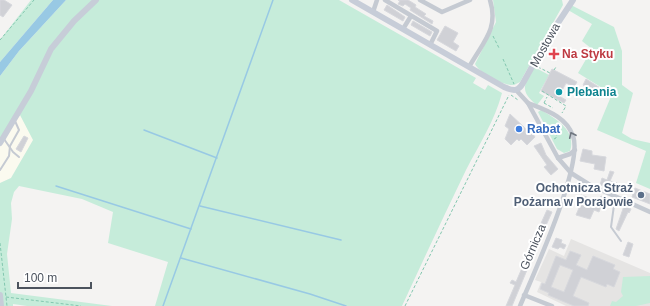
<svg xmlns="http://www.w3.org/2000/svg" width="650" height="306" font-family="Helvetica,sans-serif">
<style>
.commercial{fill:#fbfaef}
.education{fill:#e5e4e3}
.green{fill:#c6ecda}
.water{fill:#98c9e4}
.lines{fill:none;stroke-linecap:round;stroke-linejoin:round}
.stream{stroke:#98c9e4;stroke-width:1.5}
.building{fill:#d0d1d6;stroke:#d7d8dd;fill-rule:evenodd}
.path{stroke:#82c7af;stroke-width:1;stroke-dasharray:3 2;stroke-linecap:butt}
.lane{stroke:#c5cad2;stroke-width:2}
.street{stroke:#c5cad2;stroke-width:4.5}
.secondary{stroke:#c7cdd8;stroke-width:6}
.oneway{stroke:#707781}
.health-dot{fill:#e0444e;stroke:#fff;stroke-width:1.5}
.culture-dot{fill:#0f9aa8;stroke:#fff;stroke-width:1.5}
.shop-dot{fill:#3f7fe0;stroke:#fff;stroke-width:1.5}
.service-dot{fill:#5c6f8a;stroke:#fff;stroke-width:1.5}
.labels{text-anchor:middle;stroke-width:4;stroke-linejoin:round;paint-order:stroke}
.street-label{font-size:12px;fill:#4c535e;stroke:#fff}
.health-label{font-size:12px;font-weight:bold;fill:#be3a42;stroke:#fff;text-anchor:start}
.culture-label{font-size:12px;font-weight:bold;fill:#0d838f;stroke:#fff;text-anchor:start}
.shop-label{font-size:12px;font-weight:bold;fill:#366cbe;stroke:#fff;text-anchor:start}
.service-label{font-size:12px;font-weight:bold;fill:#4e5e75;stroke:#fff;text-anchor:end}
</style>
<rect width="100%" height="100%" fill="#f4f3f2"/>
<path class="commercial" d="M20 115 34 140 11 178 0 183V138Z"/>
<path class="education" d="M571 239 650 273V306H566L537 292 541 282 535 280 549 249 564 256Z"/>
<g class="green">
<path d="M31 0H53L0 62V40Z"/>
<path d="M66 0H339L476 78 473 83 485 90 488 85 502 93C495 120 479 145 466 170 444 215 423 261 402 306H155L168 262 108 243 113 212 82 199 19 186 14 192 11 203 12 219 7 254 11 293 112 306H27L13 304V306H0V183L11 178 33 140 20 115 0 138V76L19 51Z"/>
<path d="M493 0H562L563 5 520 82 514 85C504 86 479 73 475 64L496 22Z"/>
<path d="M571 5 614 27 622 51V85L633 93 622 133 632 139 650 143V189L636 183 646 151 597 130 612 94 578 73 592 49 582 41 592 24 568 10Z"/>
<path d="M534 67 549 75 539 93 544 96 537 105C519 91 524 84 534 67Z"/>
<path d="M541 110C555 118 577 131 570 151L564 153 557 149 538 112Z"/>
<path d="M650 276V303L636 306H610L612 301 616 302 623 296 621 292 623 277Z"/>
</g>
<path class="water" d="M53 0H66L19 51 0 76V62Z"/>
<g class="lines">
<g class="stream">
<path d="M144 130 217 158"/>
<path d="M56 186 191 229"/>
<path d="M200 206 341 240"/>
<path d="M181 258 310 294 346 306"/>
<path d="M163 306 273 0"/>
</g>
</g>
<g class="building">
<path d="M0 0H4L12 5 3 17 0 15Z"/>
<path d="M398 0H408L413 3 416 5 415 7 426 14 424 16 433 21 432 24 410 10 411 8 405 4 403 6 398 4 400 1Z"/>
<path d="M387 5 405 17 403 21 384 10Z"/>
<path d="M413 21 432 32 430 36 411 25Z"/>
<path d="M445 26 458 33 453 42 459 46 456 51 437 40Z"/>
<path d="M552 69 577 82 574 87 566 83 559 96 566 100 564 103 541 91Z"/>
<path d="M586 79 602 89 599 94 583 85Z"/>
<path d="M510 114 526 129 528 127 535 137 527 145 521 139 519 141 517 139 511 145 505 139 509 129 505 126Z"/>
<path d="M24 136 28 138 21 152 16 149Z"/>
<path d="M541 143 546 155 558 169 551 175 544 167 547 165 534 146Z"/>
<path d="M583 149 592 151V155L606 157 604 171 594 169 595 164 580 161Z"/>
<path d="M610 171 614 172 610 181 617 183 615 190 600 185 602 178 607 180Z"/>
<path d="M635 188 650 194V204L632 197Z"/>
<path d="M581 195 592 199 590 203 597 205 601 196 609 200 607 206 602 204 599 212 594 210 590 219 576 215 582 201 579 200Z"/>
<path d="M624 206 631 209 629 213 628 212 619 231 616 229Z"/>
<path d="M547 210 552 212 543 232 538 230Z"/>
<path d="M556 238 562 240 561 243 566 245 564 249 560 247 558 249 552 247Z"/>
<path d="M628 242 633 244 629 257 623 255Z"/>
<path d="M570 251 581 255 576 265 587 270 593 256 615 265 613 269 620 272 614 287 607 284 606 287 581 277 573 296 589 303 588 306H574L548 295 549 293 540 289 542 283 545 284 556 256 566 260ZM560 265 573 270 564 292 551 287Z"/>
<path d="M522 268 527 270 512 306H506L515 285 510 283 512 280 516 282Z"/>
</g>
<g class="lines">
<g class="path">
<path d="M493 36 499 48"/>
<path d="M0 40 34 0"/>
<path d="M503 59 514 84"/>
<path d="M538 67 550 73"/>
<path d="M554 70 556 67"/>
<path d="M542 91 566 106 562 113"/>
<path d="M511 95 518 100"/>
<path d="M544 103 553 108"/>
<path d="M544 103 547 97"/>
<path d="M554 139 556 138 559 124"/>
<path d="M0 243 7 306"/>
<path d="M6 297 81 306"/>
<path d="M405 306 509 95"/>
</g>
<g class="lane">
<path d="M4 139 13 152 19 157"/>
<path d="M0 170 9 156 10 146 19 130 15 121"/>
<path d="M615 198 611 227 621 241"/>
</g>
<g class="street">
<path d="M385 0 437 31 430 45"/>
<path d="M420 0 442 12 470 0"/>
<path d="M373 12 377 0"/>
<path d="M403 29 411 16"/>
<path d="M469 67C483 42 499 29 490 0"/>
<path d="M516 90 528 103 558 158 571 173 590 185 650 212"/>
<path d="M558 158 570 154 575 150"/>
<path d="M524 295 552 306"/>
<path d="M520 306C533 275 584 164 573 136 566 116 545 110 528 103"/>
</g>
<g class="secondary">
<path d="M352 0 504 87C513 91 518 92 523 83L548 38 573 0"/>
<path d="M0 143 31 91 51 49 74 21 96 0"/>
<path d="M0 295 1 306"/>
</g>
</g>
<defs><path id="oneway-chevron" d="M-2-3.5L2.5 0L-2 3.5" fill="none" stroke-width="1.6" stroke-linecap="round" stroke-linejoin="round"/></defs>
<use class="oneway" href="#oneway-chevron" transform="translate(572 135) rotate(-115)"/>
<path class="health-dot" d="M552 48h4v4h4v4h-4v4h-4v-4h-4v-4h4z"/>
<circle class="culture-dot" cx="559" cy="92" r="4"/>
<circle class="shop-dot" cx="519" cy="129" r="4"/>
<circle class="service-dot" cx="641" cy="195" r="4"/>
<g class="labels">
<g class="street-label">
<text transform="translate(545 45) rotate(-61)" y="4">Mostowa</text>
<text transform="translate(533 247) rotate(-67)" y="4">Górnicza</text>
</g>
<g class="health-label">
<text x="562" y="58">Na Styku</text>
</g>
<g class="culture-label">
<text x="567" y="96">Plebania</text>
</g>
<g class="shop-label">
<text x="527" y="133">Rabat</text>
</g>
<g class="service-label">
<text x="633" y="192">Ochotnicza Straż<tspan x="633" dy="14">Pożarna w Porajowie</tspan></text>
</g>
</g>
<path d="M18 282v6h73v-6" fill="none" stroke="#4c535e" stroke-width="2"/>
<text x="24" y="282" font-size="12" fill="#4c535e" stroke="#ffffff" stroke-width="3" paint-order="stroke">100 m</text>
</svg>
